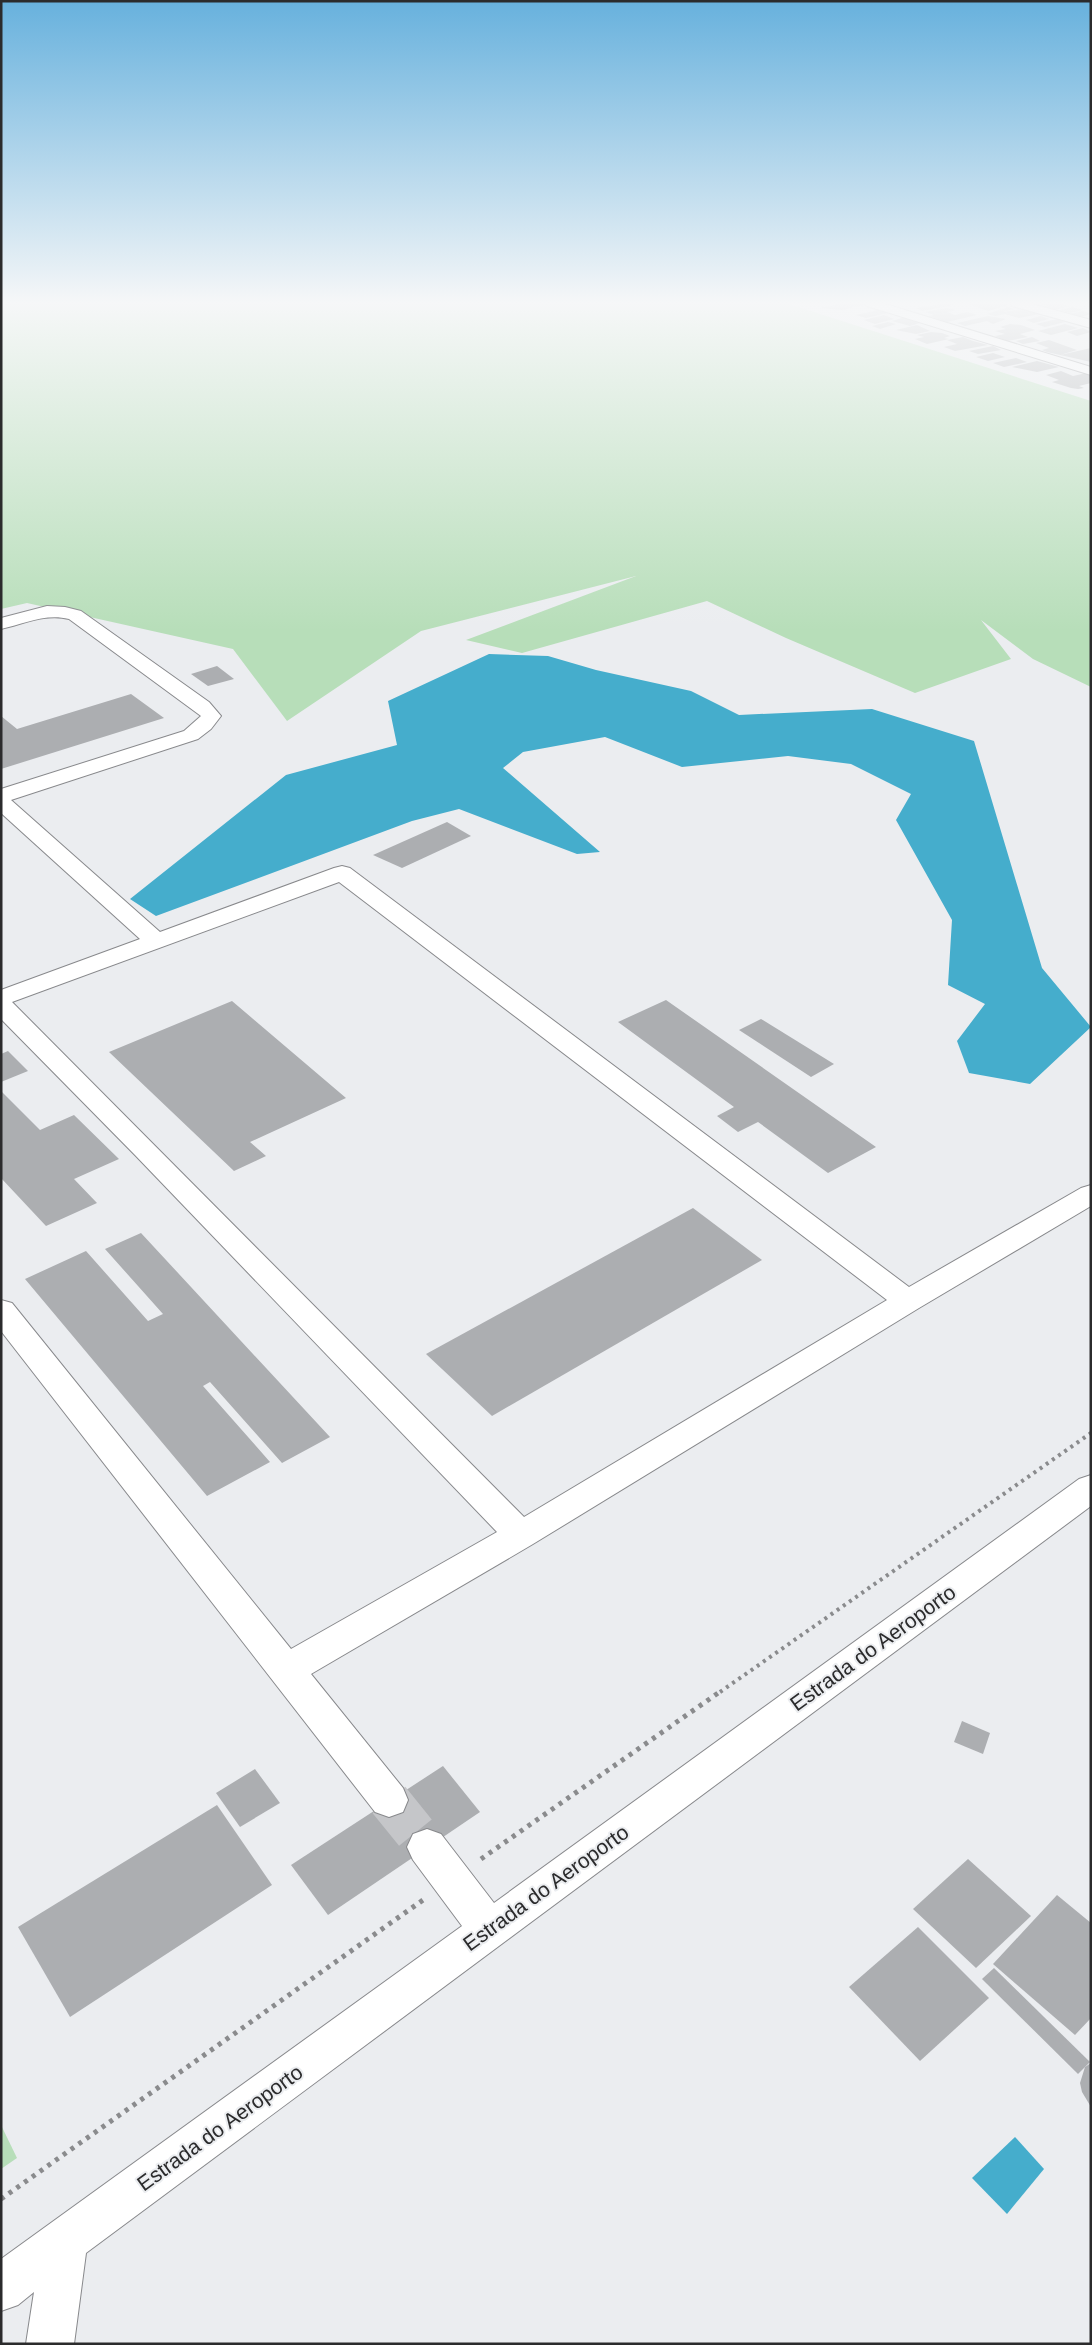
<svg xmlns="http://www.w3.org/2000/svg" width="1092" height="2345" font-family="Arial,sans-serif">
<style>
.green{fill:#b7deb9}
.water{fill:#45adcc}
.building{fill:#acaeb1}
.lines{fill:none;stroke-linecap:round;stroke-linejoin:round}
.minor-tunnel{stroke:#c5c6c9;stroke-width:42;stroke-dasharray:42 21;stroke-linecap:butt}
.minor-casing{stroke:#88898c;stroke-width:2}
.path-far1{stroke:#8a8b8d;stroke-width:4;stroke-dasharray:3 4.5;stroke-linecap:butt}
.path{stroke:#8a8b8d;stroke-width:5;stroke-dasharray:4 5.5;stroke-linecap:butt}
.minor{fill:#fff;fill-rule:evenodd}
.labels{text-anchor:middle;stroke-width:4;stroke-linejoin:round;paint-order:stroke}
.near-street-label{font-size:21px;fill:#2b2b2c;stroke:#ebedf0}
</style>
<rect width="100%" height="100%" fill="#ebedf0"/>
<g class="green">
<path d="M1 303H786L1091 401V687L1033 659 981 620 1011 659 915 693 786 638 707 601 522 653 466 640 636 576 421 631 287 721 233 649 27 603 1 609Z"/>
<path d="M1 2125 17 2158 1 2169Z"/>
</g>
<g class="water">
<path d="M489 654 548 656 596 670 691 691 739 715 872 709 974 741 1042 968 1091 1027 1030 1084 969 1073 957 1041 985 1004 948 985 952 920 896 820 911 794 851 764 788 756 682 767 605 737 523 752 503 768 600 852 577 854 459 809 412 821 156 916 130 899 286 775 397 745 388 701Z"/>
<path d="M1015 2137 1044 2169 1007 2214 972 2178Z"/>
</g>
<g class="building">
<path d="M845 303 868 304 842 310 820 308Z"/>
<path d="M949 303 955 305 922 311 916 308Z"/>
<path d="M966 303H1000L1009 305 988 311Z"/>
<path d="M1038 303H1058L1069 306 1051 311 1040 307 1047 306Z"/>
<path d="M1008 307 1014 309 1002 312 1024 309 1039 314 1019 318 1005 314 995 316 987 314Z"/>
<path d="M1073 307 1083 310 1070 313 1060 310Z"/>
<path d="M947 308 956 310 947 312 955 315 967 312 977 315 947 322 929 316 934 315 925 312Z"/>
<path d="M882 309 892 312 866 318 856 315Z"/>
<path d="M1083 311 1091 314 1080 317 1070 314Z"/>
<path d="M884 315 894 319 875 324 864 320Z"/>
<path d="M988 316 1006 319 993 324 987 321 965 326 957 323Z"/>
<path d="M1041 316 1049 319 1034 323 1026 320Z"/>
<path d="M905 317 923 322 910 326 892 321Z"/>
<path d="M1057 319 1065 322 1045 327 1036 324Z"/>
<path d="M888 322 896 324 880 329 872 326Z"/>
<path d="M1010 324 1021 325 1035 330 1020 334 1028 337 1007 341 995 336 1005 334 995 331 1006 329 1000 327Z"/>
<path d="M1065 324 1078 328 1051 335 1038 331Z"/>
<path d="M917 325 930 331 916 334 896 330Z"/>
<path d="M1083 328 1091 332 1077 336 1067 332Z"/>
<path d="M931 332 942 333 950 336 944 338 949 339 927 344 915 339 924 337 917 335Z"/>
<path d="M963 337 973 341 988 345 955 351 944 347 957 344 947 340Z"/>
<path d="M1032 337 1040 341 1023 344 1016 341Z"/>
<path d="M1049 340 1077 350 1060 355 1091 348V362L1047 352 1042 350 1049 348 1036 343Z"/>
<path d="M993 346 1001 350 978 354 969 351Z"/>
<path d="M993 353 1005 357 988 361 976 357Z"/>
<path d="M1016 358 1027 362 1004 367 993 363Z"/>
<path d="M1037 361 1059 367 1037 372 1012 367Z"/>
<path d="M1061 371 1073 376 1091 372V383L1079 386 1084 388 1078 389 1071 388 1052 382 1059 380 1046 375Z"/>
<path d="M217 666 234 679 208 686 191 674Z"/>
<path d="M131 694 164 718 1 769V716L17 729Z"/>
<path d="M447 822 471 836 402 868 373 855Z"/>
<path d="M666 1000 876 1147 828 1173 758 1122 738 1132 717 1116 734 1107 618 1022Z"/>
<path d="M232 1001 346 1098 250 1142 266 1156 234 1171 109 1052Z"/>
<path d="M761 1019 834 1064 811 1077 739 1030Z"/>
<path d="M8 1051 28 1071 1 1082V1054Z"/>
<path d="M1 1091 40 1130 74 1115 119 1159 74 1179 97 1203 46 1226 1 1178Z"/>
<path d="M693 1208 762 1260 492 1416 426 1354Z"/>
<path d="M141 1233 330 1437 282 1463 210 1382 203 1386 270 1462 207 1496 25 1279 86 1251 148 1321 163 1314 105 1249Z"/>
<path d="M962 1721 990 1733 983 1754 954 1742Z"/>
<path d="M443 1766 480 1812 328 1915 291 1865Z"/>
<path d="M255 1769 280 1803 240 1827 216 1793Z"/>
<path d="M217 1805 272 1885 70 2017 18 1927Z"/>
<path d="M968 1859 1031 1916 976 1968 913 1909Z"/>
<path d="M1057 1895 1091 1923V2018L1075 2035 993 1964Z"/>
<path d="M918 1927 989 1998 920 2061 849 1987Z"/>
<path d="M994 1968 1090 2062 1078 2074 982 1979Z"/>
<path d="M1091 2063V2107L1082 2092 1080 2083 1085 2067Z"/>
</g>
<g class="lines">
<path class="minor-tunnel" d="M389 1800 427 1847"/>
<g class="minor-casing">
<g id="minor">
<path d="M865 303H882L1091 367V375L867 306Z"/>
<path d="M1010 303H1028L1091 320V328L1012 306Z"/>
<path d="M47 606 65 607 81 611 209 702 221 716 211 729 198 739 11 800 160 932 334 868 342 866 350 868 909 1287 1081 1188 1091 1185V1206L919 1308 533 1544 311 1674 403 1788 408 1800 403 1812 389 1817 375 1812 1 1331V1300L12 1303 291 1649 497 1532 135 1155 1 1019V990L140 939 1 813V789L184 731 201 716 69 619C45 613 24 624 1 629V618ZM339 882 887 1300 524 1517 12 1002Z"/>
<path d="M1091 1475V1506L86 2253 74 2344H26L34 2292 18 2305 1 2311V2259L462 1926 413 1860 407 1847 413 1834 427 1829 441 1834 494 1903 1079 1479Z"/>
</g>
</g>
<path class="path-far1" d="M720 1692 1091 1433"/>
<g class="path">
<path d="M481 1859 721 1691"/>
<path d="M1 2199 423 1900"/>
</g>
<use href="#minor" class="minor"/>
</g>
<linearGradient id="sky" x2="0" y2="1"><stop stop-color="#67b1dd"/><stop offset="0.48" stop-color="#f6f7f8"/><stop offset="1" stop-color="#f6f7f8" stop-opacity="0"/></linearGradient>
<rect width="1092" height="631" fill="url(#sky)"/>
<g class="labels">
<g class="near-street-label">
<text transform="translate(873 1648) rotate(-36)" y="7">Estrada do Aeroporto</text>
<text transform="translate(546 1888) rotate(-36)" y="7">Estrada do Aeroporto</text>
<text transform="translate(220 2128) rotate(-36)" y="7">Estrada do Aeroporto</text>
</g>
</g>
<rect width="1092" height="2345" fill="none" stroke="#2b2b2c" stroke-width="5"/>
</svg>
